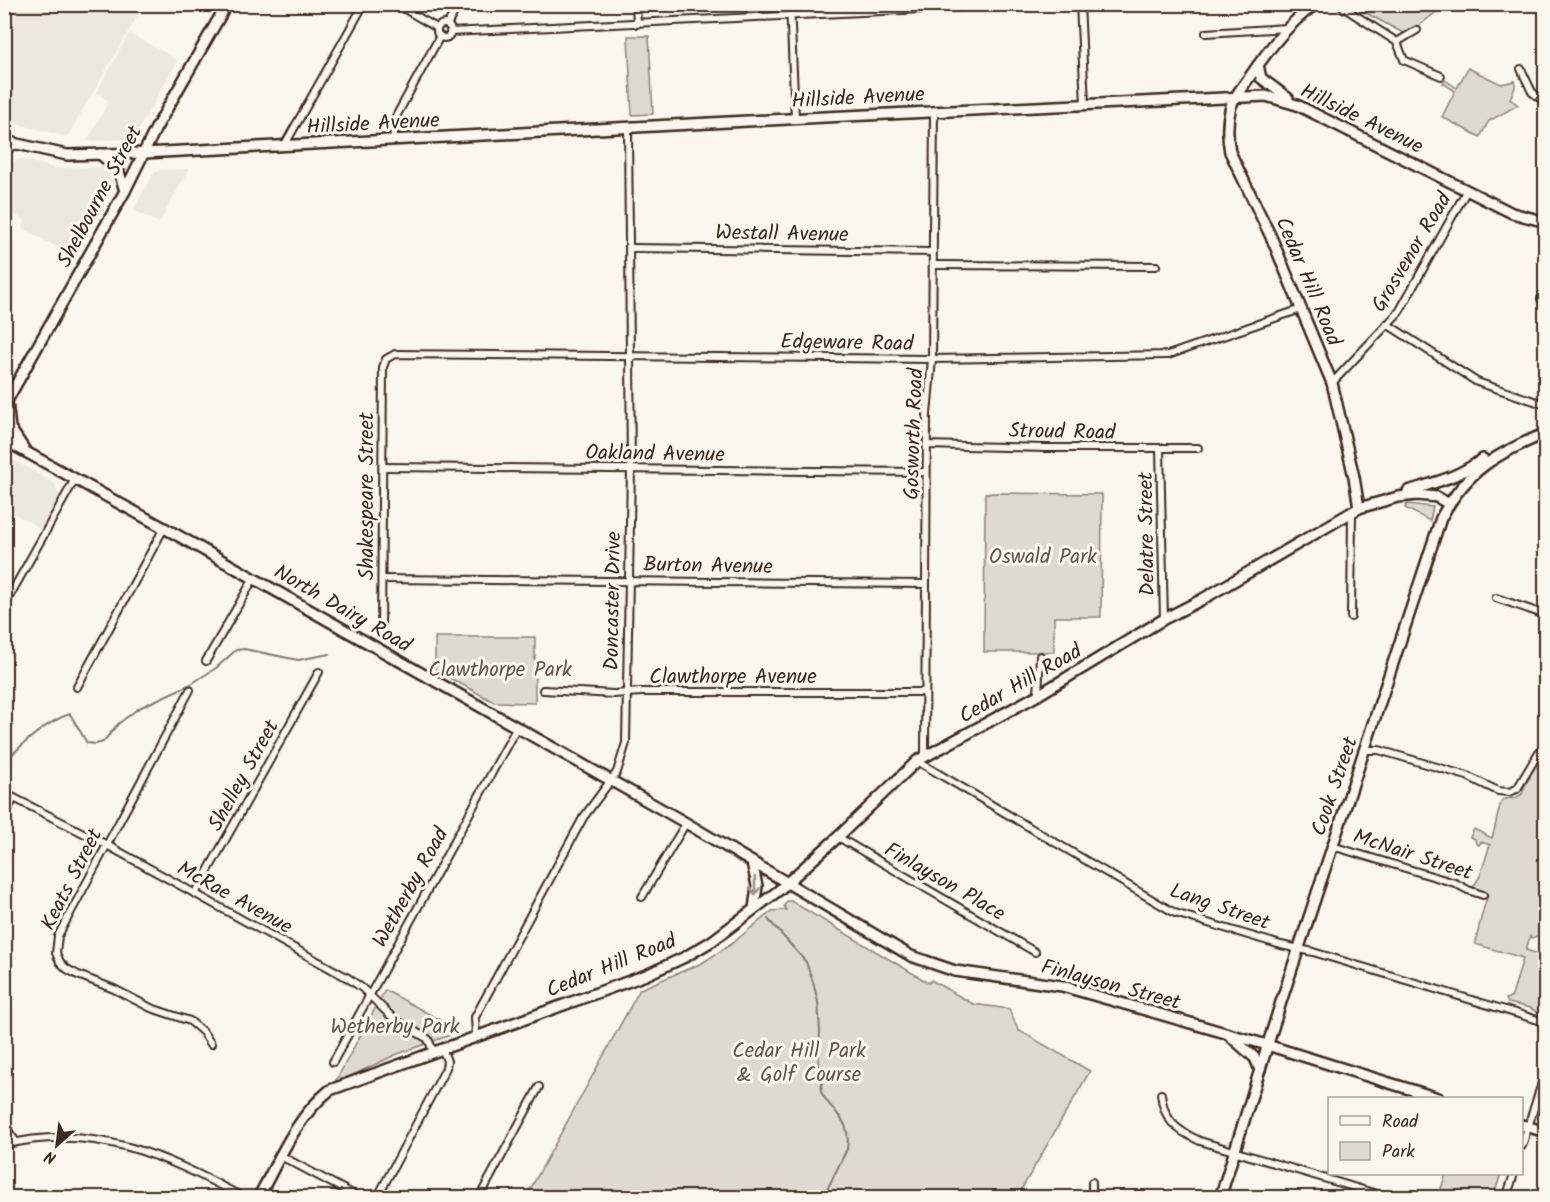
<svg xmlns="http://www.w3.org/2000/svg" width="1550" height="1202" font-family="Kalam,sans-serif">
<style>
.built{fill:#ede8dd}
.green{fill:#dfd9ce;stroke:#8d8276;stroke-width:1.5}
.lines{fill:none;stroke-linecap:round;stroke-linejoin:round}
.stream{stroke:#85796d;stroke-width:2}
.street-casing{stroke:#3b2a1e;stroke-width:10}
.secondary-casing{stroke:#3b2a1e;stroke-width:14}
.street{stroke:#fbf7ec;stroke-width:6}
.secondary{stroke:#fbf7ec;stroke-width:9}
.oneway{stroke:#9b9085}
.labels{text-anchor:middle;stroke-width:6;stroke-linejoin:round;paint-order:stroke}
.street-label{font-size:21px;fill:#3b2a1e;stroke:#fbf7ec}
.park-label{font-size:21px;fill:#64564a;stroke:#fbf7ec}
</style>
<rect width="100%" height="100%" fill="#fbf7ec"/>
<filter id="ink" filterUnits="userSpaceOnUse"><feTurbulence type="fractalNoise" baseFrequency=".0167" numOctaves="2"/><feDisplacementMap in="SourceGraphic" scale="12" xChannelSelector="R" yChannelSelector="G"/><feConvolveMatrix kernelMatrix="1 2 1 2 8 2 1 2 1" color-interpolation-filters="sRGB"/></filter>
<g filter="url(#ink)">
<g class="built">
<path d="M5 4 144 5 67 137 5 121Z"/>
<path d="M129 33 178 60 135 136 129 139 87 141 109 101 96 93Z"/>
<path d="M21 159 55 168 104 167 110 169 114 174 113 182 71 255 22 228 25 221 5 209V177L14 161Z"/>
<path d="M189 169 159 223 133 210 154 173 161 170Z"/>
<path d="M5 455 54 483 56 486 57 492 62 494 42 529 5 508Z"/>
</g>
<g class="green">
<path d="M1351 5H1445L1407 35Z"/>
<path d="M628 36H649L653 114 632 115Z"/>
<path d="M1468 68 1501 84 1515 81V87L1510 99 1518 105 1489 121 1480 137 1442 117 1455 91 1443 83 1445 80 1457 88Z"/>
<path d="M985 493 1102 494 1101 617H1054V652H984Z"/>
<path d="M1407 504 1433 507 1430 521 1405 508Z"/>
<path d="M435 637H535V703L494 702 435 670Z"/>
<path d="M1545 750V922L1541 927 1540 935 1532 938 1530 936 1526 950 1545 956V1017L1530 1008 1508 1003 1506 999 1512 996 1523 958 1475 944C1479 929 1482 909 1488 896L1487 894 1474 890 1473 887 1480 876 1490 845 1481 842 1479 845 1476 844 1475 839 1470 837 1474 829 1492 838C1496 826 1497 813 1502 800L1510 798 1514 799 1522 794 1525 785 1530 777 1529 775Z"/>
<path d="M787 901H791L929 983 931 980 973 1004 1009 1009 1018 1030 1090 1071 1017 1197H526L640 989 702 963 730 945 772 911 786 910 784 906Z"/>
<path d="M385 990 455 1028 451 1035 395 1055 334 1084Z"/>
<path d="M1446 1174H1501L1493 1197H1438Z"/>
</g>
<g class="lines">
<g class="stream">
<path d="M4 762C23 744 45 722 70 714L87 743 96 744 103 742 118 724 139 708 191 684 216 668 236 650 244 649 298 660 330 654"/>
<path d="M768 919 806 962 813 982 818 1002 820 1031 818 1071 822 1083 821 1092C833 1115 852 1118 847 1149L823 1198"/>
</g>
<g class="street-casing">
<g id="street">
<path d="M396 4 437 28"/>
<path d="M636 4 637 24"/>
<path d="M790 4 795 118"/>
<path d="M1080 4 1085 104"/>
<path d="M1338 4 1397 42"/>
<circle cx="444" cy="31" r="7"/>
<path d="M447 25 459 4"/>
<path d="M1417 30 1397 42 1404 60 1441 76"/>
<path d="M450 32 1025 4"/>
<path d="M1206 33 1287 28"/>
<path d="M1521 69 1532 92 1546 103"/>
<path d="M394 140 393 122 440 36"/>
<path d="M284 146 364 4"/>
<path d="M4 154 11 147 18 145"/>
<path d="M630 248 933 252"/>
<path d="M933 265 1156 266"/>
<path d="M1541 299 1546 300"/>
<path d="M1387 324 1477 382 1546 405"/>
<path d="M1332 383 1399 312 1467 190"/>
<path d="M926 445 1045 448H1198"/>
<path d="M1160 449 1164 619"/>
<path d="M383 467 926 472"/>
<path d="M382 579 926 584"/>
<path d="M1496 598 1546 615"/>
<path d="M4 606 75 479"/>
<path d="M1351 617 1352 513"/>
<path d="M381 634 383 367 386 359 395 354 932 359 1168 355 1301 309"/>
<path d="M206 661 254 578"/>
<path d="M77 687 164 528"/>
<path d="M190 690 58 936 56 953 60 962 67 969 78 975 114 989 151 1008 190 1021 203 1032 211 1044"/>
<path d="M543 690 614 694 641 692H924"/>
<path d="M1038 695 1040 656"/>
<path d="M1365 750H1379L1467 776 1498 791 1509 792 1517 789 1539 752 1546 747"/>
<path d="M925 757 927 414 932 359 934 111"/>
<path d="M917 761 1175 913 1281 945 1313 952 1538 1020"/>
<path d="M4 793 107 845 348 978 362 988 394 1019 428 1039 433 1051"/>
<path d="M4 816 14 798"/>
<path d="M838 837 1035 952"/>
<path d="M1332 846 1455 883 1468 890 1483 895"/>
<path d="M195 894 319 672"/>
<path d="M642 897 686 823"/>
<path d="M476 1035 475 1017 583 818 617 772 626 743 631 468 628 128"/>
<path d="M333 1062 517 727"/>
<path d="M1161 1094C1164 1121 1176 1130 1200 1141L1390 1198"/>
<path d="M4 1125 16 1142"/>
<path d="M4 1145C94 1122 167 1156 244 1198"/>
<path d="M1522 1146 1546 1070"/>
<path d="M281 1156 360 1198"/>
<path d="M377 1198 446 1068 447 1061 442 1048"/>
<path d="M479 1198 539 1087"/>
<path d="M1092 1198V1182"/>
<path d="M1506 1198 1514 1174"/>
</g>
</g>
<g class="secondary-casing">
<g id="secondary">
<path d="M1316 4C1288 23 1270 48 1251 75 1244 85 1235 95 1231 106 1227 121 1227 137 1230 152L1272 239 1332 383 1354 477 1359 508"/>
<path d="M1258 65 1261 78 1288 98"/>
<path d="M4 141 67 155 144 153 825 117 1266 96 1297 105 1512 213 1546 222"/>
<path d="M100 154 118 169 125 191"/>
<path d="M7 402 10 428 24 449"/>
<path d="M4 406 125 191 156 128 227 4"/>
<path d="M4 440 177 535 686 823 911 956 955 971 1062 986 1267 1045 1438 1098"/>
<path d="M1408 491C1439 481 1454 479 1483 459"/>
<path d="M752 862 757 886 754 909"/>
<path d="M1230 1036 1255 1058 1260 1070"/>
<path d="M1522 1125 1546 1132"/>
<path d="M258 1198C279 1160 296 1117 330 1090L646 975 685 957 712 941 778 891 838 837 917 761 1038 695 1164 619 1201 600 1359 508 1398 497 1417 495 1437 497 1449 504"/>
<path d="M1220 1198 1281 1002 1441 518C1468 468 1496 455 1546 433"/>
</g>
</g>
<use href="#street" class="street"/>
<use href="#secondary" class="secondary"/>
</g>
<defs><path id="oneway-shaft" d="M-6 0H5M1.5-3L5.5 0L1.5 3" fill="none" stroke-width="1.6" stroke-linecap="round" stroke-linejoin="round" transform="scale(1.5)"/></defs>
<use class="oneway" href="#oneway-shaft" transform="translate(755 886) rotate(89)"/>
</g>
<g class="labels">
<g class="street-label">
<text transform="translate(858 97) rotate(-3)" y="7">Hillside Avenue</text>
<text transform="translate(1362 118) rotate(26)" y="7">Hillside Avenue</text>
<text transform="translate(373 123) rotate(-3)" y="7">Hillside Avenue</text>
<text transform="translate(99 196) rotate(-62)" y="7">Shelbourne Street</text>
<text transform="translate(782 233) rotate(1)" y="7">Westall Avenue</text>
<text transform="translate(1411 252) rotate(-59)" y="7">Grosvenor Road</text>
<text transform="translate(1309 281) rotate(67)" y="7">Cedar Hill Road</text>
<text transform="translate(847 342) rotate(1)" y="7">Edgeware Road</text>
<text transform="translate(1062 431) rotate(1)" y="7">Stroud Road</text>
<text transform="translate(913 434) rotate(-88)" y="7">Gosworth Road</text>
<text transform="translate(655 453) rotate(1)" y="7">Oakland Avenue</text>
<text transform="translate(366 496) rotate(-90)" y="7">Shakespeare Street</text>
<text transform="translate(1146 534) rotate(-91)" y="7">Delatre Street</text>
<text transform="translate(708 565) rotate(1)" y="7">Burton Avenue</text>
<text transform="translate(612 601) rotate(-89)" y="7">Doncaster Drive</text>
<text transform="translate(343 608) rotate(30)" y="7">North Dairy Road</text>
<text x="733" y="683">Clawthorpe Avenue</text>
<text transform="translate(1020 683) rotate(-30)" y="7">Cedar Hill Road</text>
<text transform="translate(243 775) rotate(-61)" y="7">Shelley Street</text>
<text transform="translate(1334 786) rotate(-71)" y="7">Cook Street</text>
<text transform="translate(1413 854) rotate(18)" y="7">McNair Street</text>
<text transform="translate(71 879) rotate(-63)" y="7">Keats Street</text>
<text transform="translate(945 881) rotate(30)" y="7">Finlayson Place</text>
<text transform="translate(410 887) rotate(-61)" y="7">Wetherby Road</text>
<text transform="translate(235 897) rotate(29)" y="7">McRae Avenue</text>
<text transform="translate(1220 906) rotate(19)" y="7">Lang Street</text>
<text transform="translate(611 965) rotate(-22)" y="7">Cedar Hill Road</text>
<text transform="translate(1111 984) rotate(15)" y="7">Finlayson Street</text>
</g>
<g class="park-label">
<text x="1043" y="563">Oswald Park</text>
<text x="500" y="676">Clawthorpe Park</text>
<text x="395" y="1033">Wetherby Park</text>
<text x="799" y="1057">Cedar Hill Park<tspan x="799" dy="24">&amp; Golf Course</tspan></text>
</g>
</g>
<rect width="1550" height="1202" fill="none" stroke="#fbf7ec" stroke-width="24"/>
<rect x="12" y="12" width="1526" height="1178" fill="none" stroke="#3b2a1e" stroke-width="2" filter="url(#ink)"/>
<rect x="1328" y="1097" width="195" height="78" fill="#fbf7ec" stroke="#aea59a" stroke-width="1.5"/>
<rect x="1340" y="1116" width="30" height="9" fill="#fbf7ec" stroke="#aea59a" stroke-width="1.5"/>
<text x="1382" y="1127" font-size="18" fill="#3b2a1e">Road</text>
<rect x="1340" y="1142" width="30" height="18" fill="#dfd9ce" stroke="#aea59a" stroke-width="1.5"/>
<text x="1382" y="1157" font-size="18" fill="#3b2a1e">Park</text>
<g transform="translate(57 1145) rotate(208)" stroke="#fbf7ec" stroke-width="4.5" paint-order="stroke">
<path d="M0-4.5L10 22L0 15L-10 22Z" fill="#3b2a1e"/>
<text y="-9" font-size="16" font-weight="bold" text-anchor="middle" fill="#3b2a1e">N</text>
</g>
</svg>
